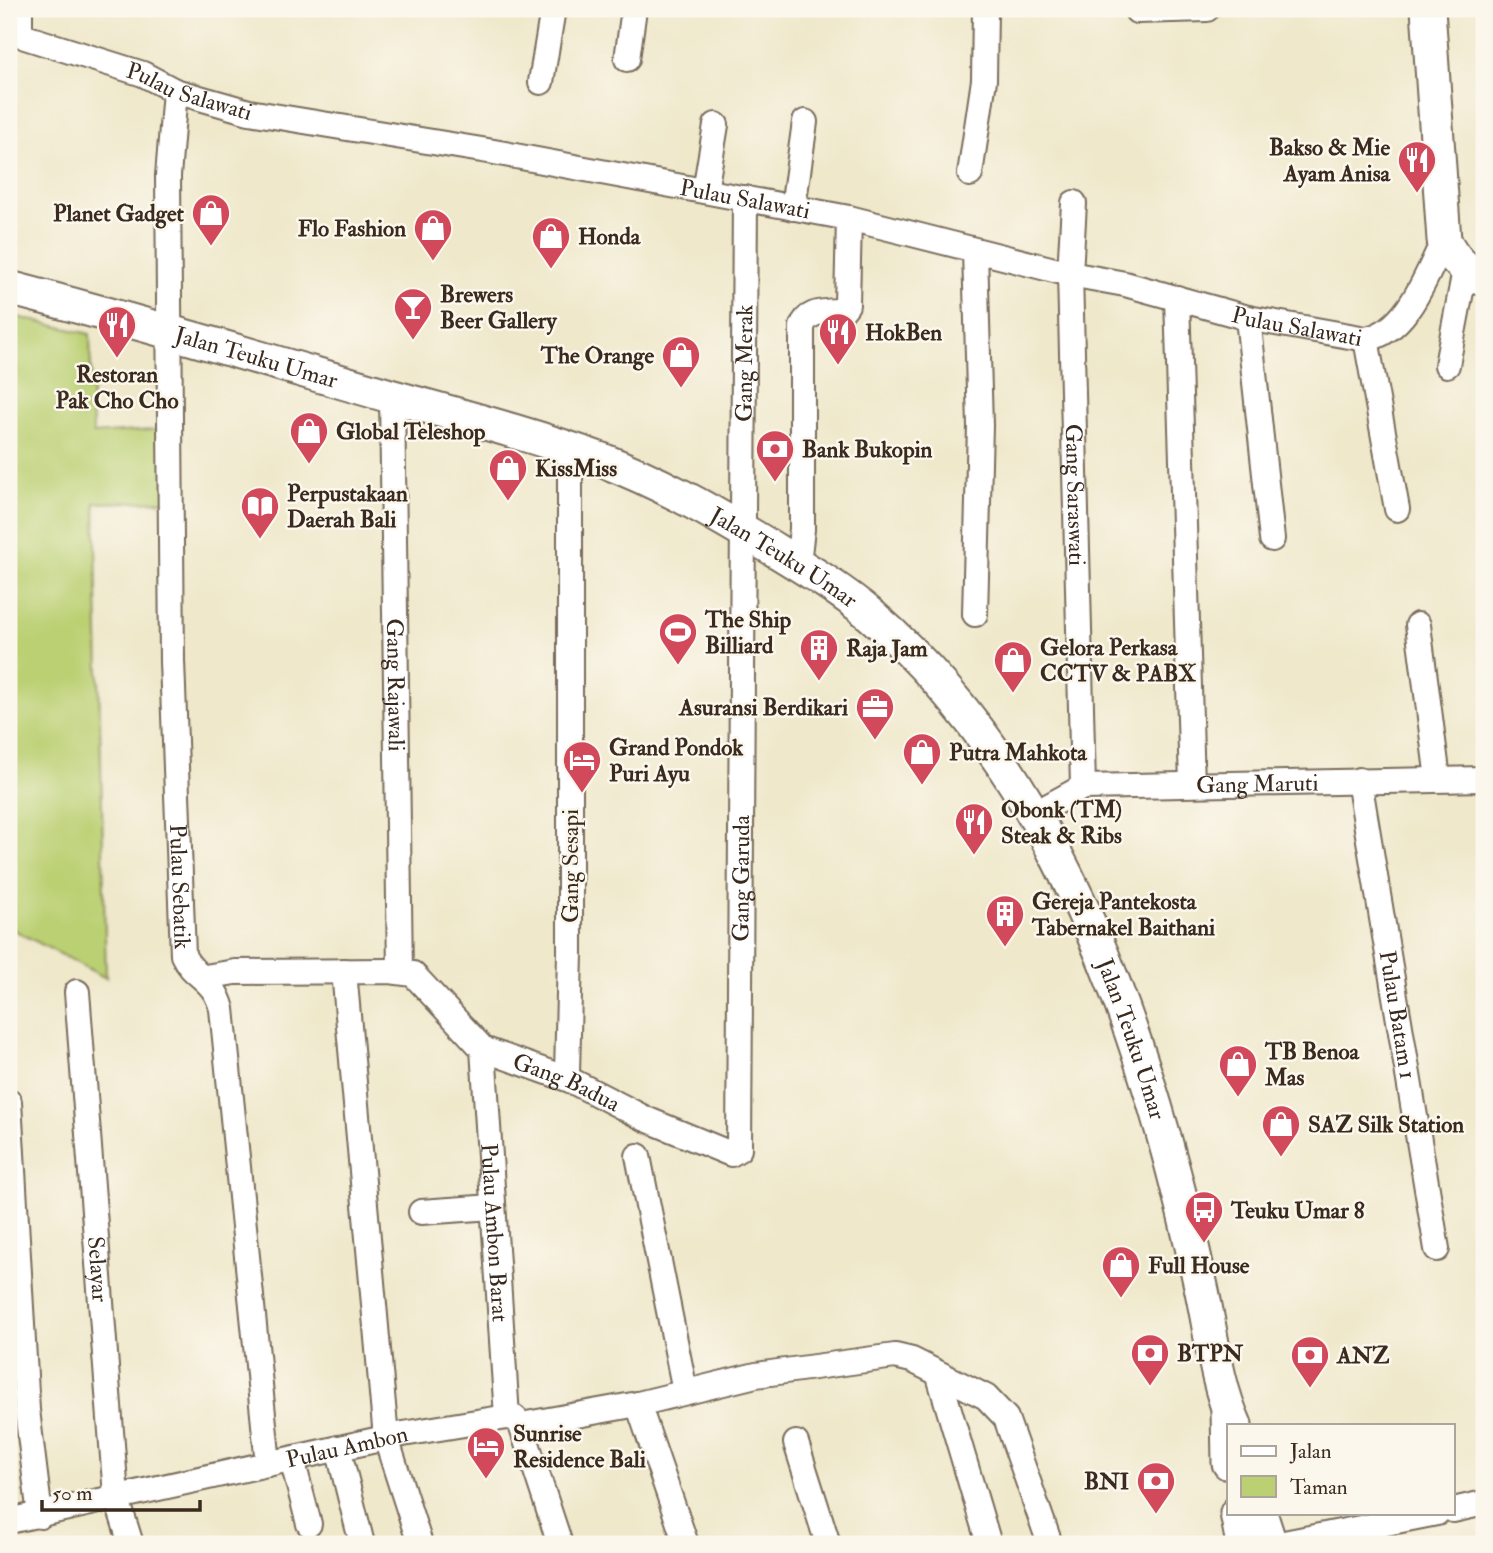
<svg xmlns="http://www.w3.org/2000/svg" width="1493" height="1553" font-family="'IM FELL Double Pica',serif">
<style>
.green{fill:#bbd073;stroke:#7b7d48;stroke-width:2}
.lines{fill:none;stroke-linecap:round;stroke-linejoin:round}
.street-casing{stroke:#7a6c5b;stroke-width:28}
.secondary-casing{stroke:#7a6c5b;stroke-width:37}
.street{stroke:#fff;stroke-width:24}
.secondary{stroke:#fff;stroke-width:33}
.labels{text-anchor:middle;stroke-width:5;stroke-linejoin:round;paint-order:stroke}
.street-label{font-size:23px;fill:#3b2a1e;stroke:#fbf7ec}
.poi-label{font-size:23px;font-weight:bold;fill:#3b2a1e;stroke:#fbf7ec;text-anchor:start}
</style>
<rect width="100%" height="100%" fill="#fbf7ec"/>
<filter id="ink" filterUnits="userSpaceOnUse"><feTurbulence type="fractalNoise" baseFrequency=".0143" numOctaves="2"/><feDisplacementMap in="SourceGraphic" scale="14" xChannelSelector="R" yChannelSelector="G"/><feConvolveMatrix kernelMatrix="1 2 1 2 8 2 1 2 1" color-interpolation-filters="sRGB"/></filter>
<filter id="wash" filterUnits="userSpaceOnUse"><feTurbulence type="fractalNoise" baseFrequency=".00686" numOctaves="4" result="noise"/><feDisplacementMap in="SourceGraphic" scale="28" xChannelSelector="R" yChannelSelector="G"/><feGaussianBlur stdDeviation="1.57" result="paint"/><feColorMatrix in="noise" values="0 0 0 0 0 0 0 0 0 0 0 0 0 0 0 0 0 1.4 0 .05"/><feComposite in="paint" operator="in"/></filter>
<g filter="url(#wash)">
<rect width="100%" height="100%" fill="#efe8cb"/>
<path class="green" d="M9 315 90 334 93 434 166 429 167 501 95 503 106 978 12 929 9 787Z"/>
</g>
<g filter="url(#ink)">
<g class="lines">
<g class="street-casing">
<g id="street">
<path id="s1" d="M20 9V30L25 37 143 74 175 91 249 112 494 152 849 218 1070 274 1125 284 1248 318 1366 339C1408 332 1427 273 1444 240"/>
<path d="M1137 11 1207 9"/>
<path d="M627 59 634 9"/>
<path d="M541 82 553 9"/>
<path id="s2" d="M175 91 168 176 172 661 183 955C194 979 213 976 222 1009L268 1464"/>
<path d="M970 174 984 80 985 9"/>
<path d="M705 191 716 125"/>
<path id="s3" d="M1074 203 1070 274 1083 787"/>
<path d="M793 208 805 122"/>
<path d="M975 251 980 426 975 614"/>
<path d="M1177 298 1192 784"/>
<path d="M1248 318 1272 539"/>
<path d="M1366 339 1397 509"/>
<path d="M1447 365 1465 270"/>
<path id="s4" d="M392 396 400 972"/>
<path d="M798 563 802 529V327C808 309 826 313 843 310L847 305 849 218"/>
<path d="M1418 625 1438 779"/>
<path id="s5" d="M1359 780 1437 1249"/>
<path id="s6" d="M1036 813 1083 787 1484 779"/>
<path d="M344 971 386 1438 420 1544"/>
<path id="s7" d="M205 977 235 972 390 971 413 974 483 1049 570 1080 646 1119 731 1154 739 1149 745 198"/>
<path id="s8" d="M77 992 116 1496 131 1544"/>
<path id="s9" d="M483 1049 507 1417"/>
<path d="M567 1073 570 954V449"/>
<path d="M9 1102 27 1410 40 1516"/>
<path d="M638 1156 685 1391"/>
<path d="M421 1212 493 1207"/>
<path d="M939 1376 989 1544"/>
<path d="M638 1404 686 1544"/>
<path d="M521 1425 638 1404 756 1375 895 1356 912 1360 986 1397 1006 1418 1050 1544"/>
<path d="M796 1443 828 1544"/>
<path d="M338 1448 362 1544"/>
<path d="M292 1459 309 1524"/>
<path d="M1453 1510 1484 1503"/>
<path id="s10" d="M9 1521 403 1434 507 1417 515 1418 521 1425 560 1544"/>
<path d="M1279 1544 1437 1513"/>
</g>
</g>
<g class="secondary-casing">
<g id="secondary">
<path d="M1428 9 1444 240C1454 260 1464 269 1484 279"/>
<path id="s11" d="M9 288C137 321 263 359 390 396 461 416 533 435 602 460 657 481 707 509 757 539 796 563 838 587 872 616 986 714 1059 843 1113 982 1150 1078 1178 1181 1200 1282 1211 1329 1215 1381 1235 1425"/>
<path d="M1228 1410 1229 1463"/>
<path d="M1237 1513 1243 1544"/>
<path d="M1260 1513 1270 1544"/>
</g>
</g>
<use href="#street" class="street"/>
<use href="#secondary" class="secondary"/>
</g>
</g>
<defs>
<g id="restaurant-pin" transform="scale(2.0125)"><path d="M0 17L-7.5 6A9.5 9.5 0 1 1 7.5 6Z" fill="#d1495b" stroke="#fbf7ec"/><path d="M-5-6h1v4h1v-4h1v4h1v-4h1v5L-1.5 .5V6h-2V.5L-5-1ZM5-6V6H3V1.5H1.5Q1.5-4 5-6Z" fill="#fff"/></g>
<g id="shop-pin" transform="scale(2.0125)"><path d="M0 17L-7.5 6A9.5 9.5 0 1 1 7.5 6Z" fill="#d1495b" stroke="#fbf7ec"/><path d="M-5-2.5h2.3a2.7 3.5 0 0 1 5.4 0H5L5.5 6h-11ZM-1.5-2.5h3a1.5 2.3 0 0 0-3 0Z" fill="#fff"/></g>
<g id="bar-pin" transform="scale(2.0125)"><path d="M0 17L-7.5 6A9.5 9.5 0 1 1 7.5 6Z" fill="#d1495b" stroke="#fbf7ec"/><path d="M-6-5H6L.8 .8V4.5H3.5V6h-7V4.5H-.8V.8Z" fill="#fff"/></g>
<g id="bank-pin" transform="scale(2.0125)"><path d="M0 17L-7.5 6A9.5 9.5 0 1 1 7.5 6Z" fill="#d1495b" stroke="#fbf7ec"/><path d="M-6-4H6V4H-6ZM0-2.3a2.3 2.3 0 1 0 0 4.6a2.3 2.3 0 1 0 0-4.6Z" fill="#fff"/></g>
<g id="library-pin" transform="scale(2.0125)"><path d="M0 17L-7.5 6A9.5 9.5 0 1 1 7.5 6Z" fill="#d1495b" stroke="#fbf7ec"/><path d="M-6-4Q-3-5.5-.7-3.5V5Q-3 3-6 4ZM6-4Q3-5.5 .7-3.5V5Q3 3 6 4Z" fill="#fff"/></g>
<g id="stadium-pin" transform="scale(2.0125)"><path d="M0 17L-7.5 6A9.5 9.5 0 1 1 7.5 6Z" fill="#d1495b" stroke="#fbf7ec"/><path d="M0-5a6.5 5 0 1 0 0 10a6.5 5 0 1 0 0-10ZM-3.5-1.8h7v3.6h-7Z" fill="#fff"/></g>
<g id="building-pin" transform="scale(2.0125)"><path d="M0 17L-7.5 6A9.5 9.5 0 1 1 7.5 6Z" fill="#d1495b" stroke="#fbf7ec"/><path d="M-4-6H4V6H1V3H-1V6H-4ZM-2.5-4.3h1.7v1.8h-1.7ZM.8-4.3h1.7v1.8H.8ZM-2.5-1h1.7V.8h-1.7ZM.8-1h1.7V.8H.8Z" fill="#fff"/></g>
<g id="office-pin" transform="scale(2.0125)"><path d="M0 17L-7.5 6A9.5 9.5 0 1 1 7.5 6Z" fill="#d1495b" stroke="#fbf7ec"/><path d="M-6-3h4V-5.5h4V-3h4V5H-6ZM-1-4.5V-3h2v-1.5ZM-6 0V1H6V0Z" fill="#fff"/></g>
<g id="hotel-pin" transform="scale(2.0125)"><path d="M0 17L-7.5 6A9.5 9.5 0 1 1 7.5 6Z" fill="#d1495b" stroke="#fbf7ec"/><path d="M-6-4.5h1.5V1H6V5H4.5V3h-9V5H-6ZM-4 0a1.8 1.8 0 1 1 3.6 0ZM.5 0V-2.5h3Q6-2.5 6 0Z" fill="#fff"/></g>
<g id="bus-pin" transform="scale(2.0125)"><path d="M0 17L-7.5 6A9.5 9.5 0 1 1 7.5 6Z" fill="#d1495b" stroke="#fbf7ec"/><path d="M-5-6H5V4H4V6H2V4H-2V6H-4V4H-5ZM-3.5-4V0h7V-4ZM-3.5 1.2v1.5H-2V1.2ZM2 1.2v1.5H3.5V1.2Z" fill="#fff"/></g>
</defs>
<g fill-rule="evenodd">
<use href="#restaurant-pin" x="1417" y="160"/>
<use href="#shop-pin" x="211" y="213"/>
<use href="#shop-pin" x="433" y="228"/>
<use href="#shop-pin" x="551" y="236"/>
<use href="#bar-pin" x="413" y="307"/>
<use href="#restaurant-pin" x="117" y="325"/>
<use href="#restaurant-pin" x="838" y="332"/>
<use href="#shop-pin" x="681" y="355"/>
<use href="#shop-pin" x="309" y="431"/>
<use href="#bank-pin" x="775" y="449"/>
<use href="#shop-pin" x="508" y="468"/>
<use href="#library-pin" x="260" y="506"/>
<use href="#stadium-pin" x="678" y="632"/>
<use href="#building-pin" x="819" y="648"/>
<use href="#shop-pin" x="1013" y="660"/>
<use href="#office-pin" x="875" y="707"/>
<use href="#shop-pin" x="922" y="752"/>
<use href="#hotel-pin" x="582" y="760"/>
<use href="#restaurant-pin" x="974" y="822"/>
<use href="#building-pin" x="1005" y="914"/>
<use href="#shop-pin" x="1238" y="1064"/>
<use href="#shop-pin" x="1281" y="1124"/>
<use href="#bus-pin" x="1204" y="1210"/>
<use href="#shop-pin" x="1121" y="1265"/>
<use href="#bank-pin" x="1150" y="1353"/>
<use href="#bank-pin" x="1310" y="1355"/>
<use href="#hotel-pin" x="486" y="1446"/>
<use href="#bank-pin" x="1156" y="1481"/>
</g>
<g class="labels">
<g class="street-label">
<text dy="8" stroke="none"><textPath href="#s1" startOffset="203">Pulau Salawati</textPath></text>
<text dy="8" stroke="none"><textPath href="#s1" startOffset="770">Pulau Salawati</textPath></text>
<text dy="8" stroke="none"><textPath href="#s1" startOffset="1337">Pulau Salawati</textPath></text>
<text dy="8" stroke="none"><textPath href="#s11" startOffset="257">Jalan Teuku Umar</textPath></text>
<text dy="8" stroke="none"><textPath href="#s7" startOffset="1376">Gang Merak</textPath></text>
<text dy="8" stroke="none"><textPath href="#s3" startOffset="292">Gang Saraswati</textPath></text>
<text dy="8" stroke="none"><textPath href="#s11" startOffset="824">Jalan Teuku Umar</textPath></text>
<text dy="8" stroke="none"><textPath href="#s4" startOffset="289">Gang Rajawali</textPath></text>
<text dy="8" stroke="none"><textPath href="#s6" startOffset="228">Gang Maruti</textPath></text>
<text transform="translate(570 866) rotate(-90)" y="8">Gang Sesapi</text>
<text dy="8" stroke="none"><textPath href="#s7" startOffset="861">Gang Garuda</textPath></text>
<text dy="8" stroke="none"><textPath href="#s2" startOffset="796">Pulau Sebatik</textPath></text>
<text dy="8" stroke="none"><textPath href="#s5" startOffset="238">Pulau Batam 1</textPath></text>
<text dy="8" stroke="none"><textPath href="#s11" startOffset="1433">Jalan Teuku Umar</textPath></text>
<text dy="8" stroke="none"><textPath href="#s7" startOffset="401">Gang Badua</textPath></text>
<text dy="8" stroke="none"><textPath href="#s9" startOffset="184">Pulau Ambon Barat</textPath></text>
<text dy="8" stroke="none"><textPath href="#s8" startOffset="278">Selayar</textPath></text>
<text dy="8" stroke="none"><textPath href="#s10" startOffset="346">Pulau Ambon</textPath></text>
</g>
<g class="poi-label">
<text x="1390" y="155" text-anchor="end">Bakso &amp; Mie<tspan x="1390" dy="26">Ayam Anisa</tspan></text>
<text x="184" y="221" text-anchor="end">Planet Gadget</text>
<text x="406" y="236" text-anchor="end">Flo Fashion</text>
<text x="578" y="244">Honda</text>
<text x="440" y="302">Brewers<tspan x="440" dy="26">Beer Gallery</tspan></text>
<text x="865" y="340">HokBen</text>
<text x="654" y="363" text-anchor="end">The Orange</text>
<text x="117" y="382" text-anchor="middle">Restoran<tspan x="117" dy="26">Pak Cho Cho</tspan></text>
<text x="336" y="439">Global Teleshop</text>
<text x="802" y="457">Bank Bukopin</text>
<text x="535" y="476">KissMiss</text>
<text x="287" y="501">Perpustakaan<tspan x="287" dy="26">Daerah Bali</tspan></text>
<text x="705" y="627">The Ship<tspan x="705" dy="26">Billiard</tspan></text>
<text x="1040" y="655">Gelora Perkasa<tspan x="1040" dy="26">CCTV &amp; PABX</tspan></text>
<text x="846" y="656">Raja Jam</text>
<text x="848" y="715" text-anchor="end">Asuransi Berdikari</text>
<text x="609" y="755">Grand Pondok<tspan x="609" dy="26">Puri Ayu</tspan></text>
<text x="949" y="760">Putra Mahkota</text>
<text x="1001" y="817">Obonk (TM)<tspan x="1001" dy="26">Steak &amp; Ribs</tspan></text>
<text x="1032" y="909">Gereja Pantekosta<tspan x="1032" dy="26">Tabernakel Baithani</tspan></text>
<text x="1265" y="1059">TB Benoa<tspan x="1265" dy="26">Mas</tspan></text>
<text x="1308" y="1132">SAZ Silk Station</text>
<text x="1231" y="1218">Teuku Umar 8</text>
<text x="1148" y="1273">Full House</text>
<text x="1177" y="1361">BTPN</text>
<text x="1337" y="1363">ANZ</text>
<text x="513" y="1441">Sunrise<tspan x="513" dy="26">Residence Bali</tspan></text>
<text x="1129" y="1489" text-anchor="end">BNI</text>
</g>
</g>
<rect width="1493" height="1553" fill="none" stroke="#fbf7ec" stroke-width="35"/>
<rect x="1227" y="1424" width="228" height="91" fill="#fbf7ec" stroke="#aea59a" stroke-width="2"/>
<rect x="1241" y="1446" width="35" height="10" fill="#ffffff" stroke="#aea59a" stroke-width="2"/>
<text x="1290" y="1458" font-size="21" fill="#3b2a1e">Jalan</text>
<rect x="1241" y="1476" width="35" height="21" fill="#bbd073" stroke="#aea59a" stroke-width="2"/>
<text x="1290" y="1494" font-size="21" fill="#3b2a1e">Taman</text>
<path d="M42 1500v10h158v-10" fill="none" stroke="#3b2a1e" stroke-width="3.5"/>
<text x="52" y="1500" font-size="21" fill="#3b2a1e" stroke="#fbf7ec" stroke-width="5" paint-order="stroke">50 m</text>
</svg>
